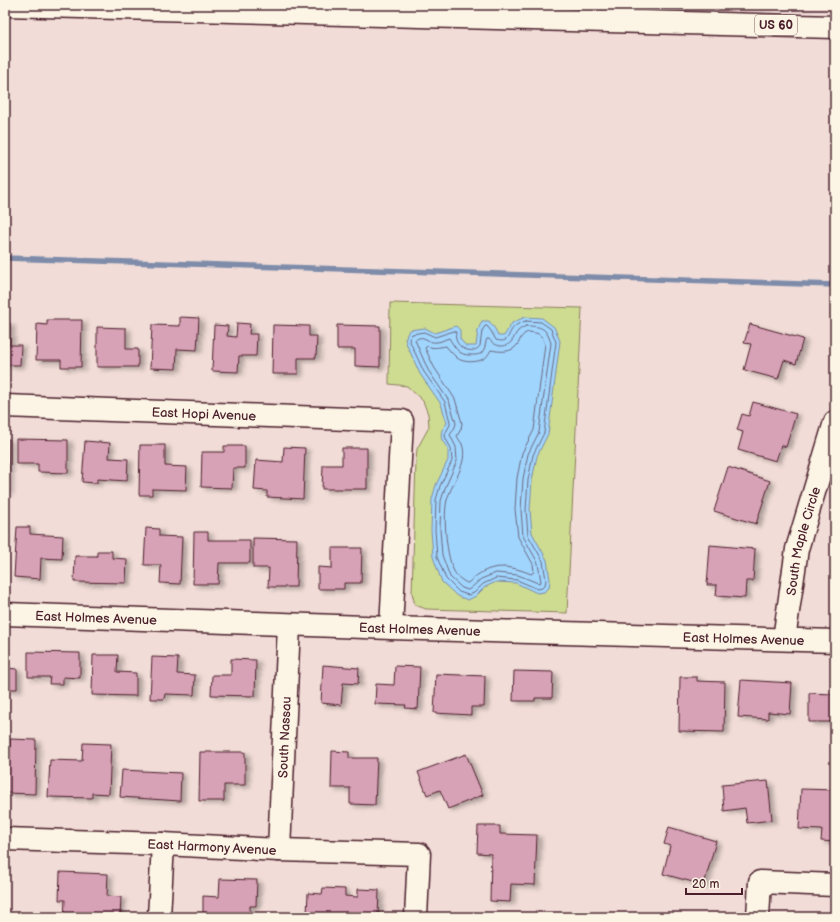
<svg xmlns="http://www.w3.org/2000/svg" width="840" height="922" font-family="'Balsamiq Sans',sans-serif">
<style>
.green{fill:#cddc90;stroke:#8c7e5e}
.water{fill:#a0d5fe;stroke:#7e8caa}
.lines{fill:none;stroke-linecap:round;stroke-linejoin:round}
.shore{stroke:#6c687f;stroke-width:1}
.stream{stroke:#7e8caa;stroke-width:5.5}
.building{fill:#d7a1b6;stroke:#4a1f2b;filter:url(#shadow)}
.street-casing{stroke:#4a1f2b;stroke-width:25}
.highway-casing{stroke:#4a1f2b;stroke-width:25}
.street{stroke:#fcf5e5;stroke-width:22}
.highway{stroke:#fcf5e5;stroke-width:22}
.labels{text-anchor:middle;stroke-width:3;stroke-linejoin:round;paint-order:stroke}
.shield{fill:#fcf5e5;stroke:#7f5f63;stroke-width:1}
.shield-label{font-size:12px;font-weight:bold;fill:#4a1f2b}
.street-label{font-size:13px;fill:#4a1f2b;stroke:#fcf5e5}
</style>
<defs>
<filter id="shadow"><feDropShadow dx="4.5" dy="2.5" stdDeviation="2" flood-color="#0004"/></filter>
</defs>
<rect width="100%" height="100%" fill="#f1dcd7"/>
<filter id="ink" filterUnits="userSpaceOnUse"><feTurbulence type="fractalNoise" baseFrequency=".025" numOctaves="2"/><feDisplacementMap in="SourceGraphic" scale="8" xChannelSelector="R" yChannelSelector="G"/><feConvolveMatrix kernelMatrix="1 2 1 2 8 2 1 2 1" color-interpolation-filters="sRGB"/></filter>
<g filter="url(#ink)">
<path class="green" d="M390 303 582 308 567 613 426 609 415 605 412 593 416 461 417 449 429 427 428 414 423 401 407 386 389 384Z"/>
<path class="water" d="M525 317 542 318 554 327 560 341 548 434 537 456 532 480 530 510 532 533 547 560 550 580 549 588 544 592 537 593 516 583 496 582 485 587 476 596 468 600 457 596 442 582 433 557 431 530 432 499 436 485 448 460V449L442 440 441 435 442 430 447 423 441 404 420 374 407 345 405 339 409 330 425 328 435 333 456 326 460 330V339L466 346H476L478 330 482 321H489L495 329 498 336H504L512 323Z"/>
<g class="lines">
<g class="shore">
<path d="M526 321 541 322 551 329 556 342 544 433 533 455 528 480 526 510 528 535 543 561 546 580 545 585 542 588 538 589 517 580 496 578 483 584 474 593 468 595 459 592 446 579 437 557 435 530 436 500 440 486 452 461 451 448 446 439 445 435 446 432 450 425V422L445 402 424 372 411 344 409 339 412 334 424 332 435 337 454 331 456 332C456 335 455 337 456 339 458 349 473 355 480 346L482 331 485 326H487L491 331 496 340C510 344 507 334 514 327 517 324 522 322 526 321Z"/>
<path d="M526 326C542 326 546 328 551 343L539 432 528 454 523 479 521 510 523 536 538 563 541 582 538 583 518 575 496 573 481 579 471 588 468 590 462 588 450 577 442 555 440 529 441 501 445 488 457 461 456 447 450 435 455 427 456 423 449 401 428 370 415 340C425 333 427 344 437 342 441 342 445 339 449 338 455 347 458 356 472 355 476 355 481 355 483 351 486 347 485 342 487 339H489C494 346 505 349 511 342 514 339 515 334 518 331 520 329 524 327 526 326Z"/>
<path d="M528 332C538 333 541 333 545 344L534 430 522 453 517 478 515 509 518 537 533 564 534 572 531 574C507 564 488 563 468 583H467C463 581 457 577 455 573 446 559 443 515 447 500 452 482 469 463 462 444 460 441 458 438 457 436L461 429 462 423 455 399 434 367 425 348 427 346C434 349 439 347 446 346 449 350 453 354 457 358 463 363 478 363 485 358 488 356 489 353 491 350 501 352 512 353 518 344 521 338 521 335 528 332Z"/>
</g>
<path class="stream" d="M5 258 835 285"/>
</g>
<g class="building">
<path d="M180 317 199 318 197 350 177 349 176 369 150 368 152 325 180 326Z"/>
<path d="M47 320H82L81 367H61V360H36L37 324 47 325Z"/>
<path d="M5 323H10V345H21L20 365H5Z"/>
<path d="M237 323 250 324 249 334H257L256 356H239L238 372 212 371 214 325 228 326 227 336 236 337Z"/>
<path d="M750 324 803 339 796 364 784 360 778 379 744 370 751 344 744 343Z"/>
<path d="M273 325 309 326V336H317L316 358H298V374H272Z"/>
<path d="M337 325 380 326V367L355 366V349H337Z"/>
<path d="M97 327 126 328V349H138V367H97Z"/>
<path d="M753 402 796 414 786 447 781 445 776 461 738 450 743 432 737 430 742 414 749 416Z"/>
<path d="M5 439H9L8 492H5Z"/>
<path d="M16 439 68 440V473L38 472V464H16Z"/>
<path d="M85 441 110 443 109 458 128 459 127 481 97 479V483L82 482Z"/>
<path d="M140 445H165V466L187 467 186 490 152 489V495H139Z"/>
<path d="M224 446H245V468H233L232 488 201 487 202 452H224Z"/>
<path d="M284 447 305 448 303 499 267 497V491L254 490 256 460 283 462Z"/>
<path d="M342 448H367V489H322L323 465H342Z"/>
<path d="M728 467 770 481 756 524 714 511Z"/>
<path d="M17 527H30V534L63 536 62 559 41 558 40 579 14 577Z"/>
<path d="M146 528 159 529V536L182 537 180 584 160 583 161 565H144Z"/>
<path d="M194 532H208V540H250V563H219L218 584H193Z"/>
<path d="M253 538 297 539 296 587H268L269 568H253Z"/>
<path d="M710 545 755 549 753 581H746L745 598 716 596 717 585H707Z"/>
<path d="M332 548H362L361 583H344V589H318V567L332 568Z"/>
<path d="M97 551H112V558L127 559 126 583 74 582 75 556H97Z"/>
<path d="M28 652 80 653V678L63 677V684H49L50 677H28Z"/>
<path d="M93 655H118L117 672 136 673V696L92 695Z"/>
<path d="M152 657 178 658 177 674 195 675 194 695 165 694 164 699H150Z"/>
<path d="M231 659 256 660 255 696 211 695 212 675H231Z"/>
<path d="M323 665 359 668 358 684 343 683 341 705 321 703Z"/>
<path d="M395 666 420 667 418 709 405 708 406 705 375 704 376 684 394 685Z"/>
<path d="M5 668 17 669V689H5Z"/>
<path d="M514 671 553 672 552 698H535V701H513Z"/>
<path d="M436 674 485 676 484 707H471V715L434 713Z"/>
<path d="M680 677H697V681L725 682 724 732 679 731Z"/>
<path d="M741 680 792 683 790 714 768 712V719L738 717Z"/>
<path d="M832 682H835V722H809V693L832 694Z"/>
<path d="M10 739 36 740 35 794 5 793V748H10Z"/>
<path d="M83 743 111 744 109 794 92 793V798L48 797 50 760 82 761Z"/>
<path d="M332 751 349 752V758H377L375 805 350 804V788H331Z"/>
<path d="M200 752H245V785H224V801H199Z"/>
<path d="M466 754 483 795 448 809 440 790 427 795 418 772Z"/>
<path d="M122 770 181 773 180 801 120 797Z"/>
<path d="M768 781 772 820 747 823 745 808 724 811 722 785Z"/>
<path d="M801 789 835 790V842L821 841 822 830 799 829Z"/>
<path d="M478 826H500V834L537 835 535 885 511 884 510 902 490 901 491 854 477 853Z"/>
<path d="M669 827 716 841 704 885 663 874 670 846 664 844Z"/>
<path d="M60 872 108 874 107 896 121 897 120 917H64L65 900H59Z"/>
<path d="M220 879 257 880 256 906H250V917H203V896L219 897Z"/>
<path d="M323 888 345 889V896L358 897V889L379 890 378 917H322V915L307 914 308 893 322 894Z"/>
</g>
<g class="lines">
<g class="street-casing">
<g id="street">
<path id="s1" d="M5 406 402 421 391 628"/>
<path id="s2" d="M5 614 391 628 835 641"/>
<path id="s3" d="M784 639 797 549 835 422"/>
<path id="s4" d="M5 839 163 844 279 850 419 854 416 917"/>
<path id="s5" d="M279 850 289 625"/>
<path d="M159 917 163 844"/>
<path d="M758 917 760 882 835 885"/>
</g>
</g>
<g class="highway-casing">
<path id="highway" d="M5 5 835 27"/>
</g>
<use href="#street" class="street"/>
<use href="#highway" class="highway"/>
</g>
</g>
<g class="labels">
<rect class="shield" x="755" y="15" width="42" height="20" rx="3"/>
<g class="shield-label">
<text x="776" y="29">US 60</text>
</g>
<g class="street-label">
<text dy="5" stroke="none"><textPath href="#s1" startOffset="199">East Hopi Avenue</textPath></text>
<text dy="5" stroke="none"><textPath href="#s3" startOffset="100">South Maple Circle</textPath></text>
<text dy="5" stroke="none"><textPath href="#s2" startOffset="91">East Holmes Avenue</textPath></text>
<text dy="5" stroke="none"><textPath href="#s2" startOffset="415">East Holmes Avenue</textPath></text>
<text dy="5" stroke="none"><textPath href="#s2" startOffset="739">East Holmes Avenue</textPath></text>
<text dy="5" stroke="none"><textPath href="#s5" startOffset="113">South Nassau</textPath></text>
<text dy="5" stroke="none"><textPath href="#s4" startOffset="207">East Harmony Avenue</textPath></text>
</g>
</g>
<rect width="840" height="922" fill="none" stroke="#fcf5e5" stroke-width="20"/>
<rect x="10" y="10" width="820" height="902" fill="none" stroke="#4a1f2b" stroke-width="1.5" filter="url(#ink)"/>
<path d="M686 888v6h56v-6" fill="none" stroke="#4a1f2b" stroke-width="2"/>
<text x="692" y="888" font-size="12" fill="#4a1f2b" stroke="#fcf5e5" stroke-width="3" paint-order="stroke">20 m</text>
</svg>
